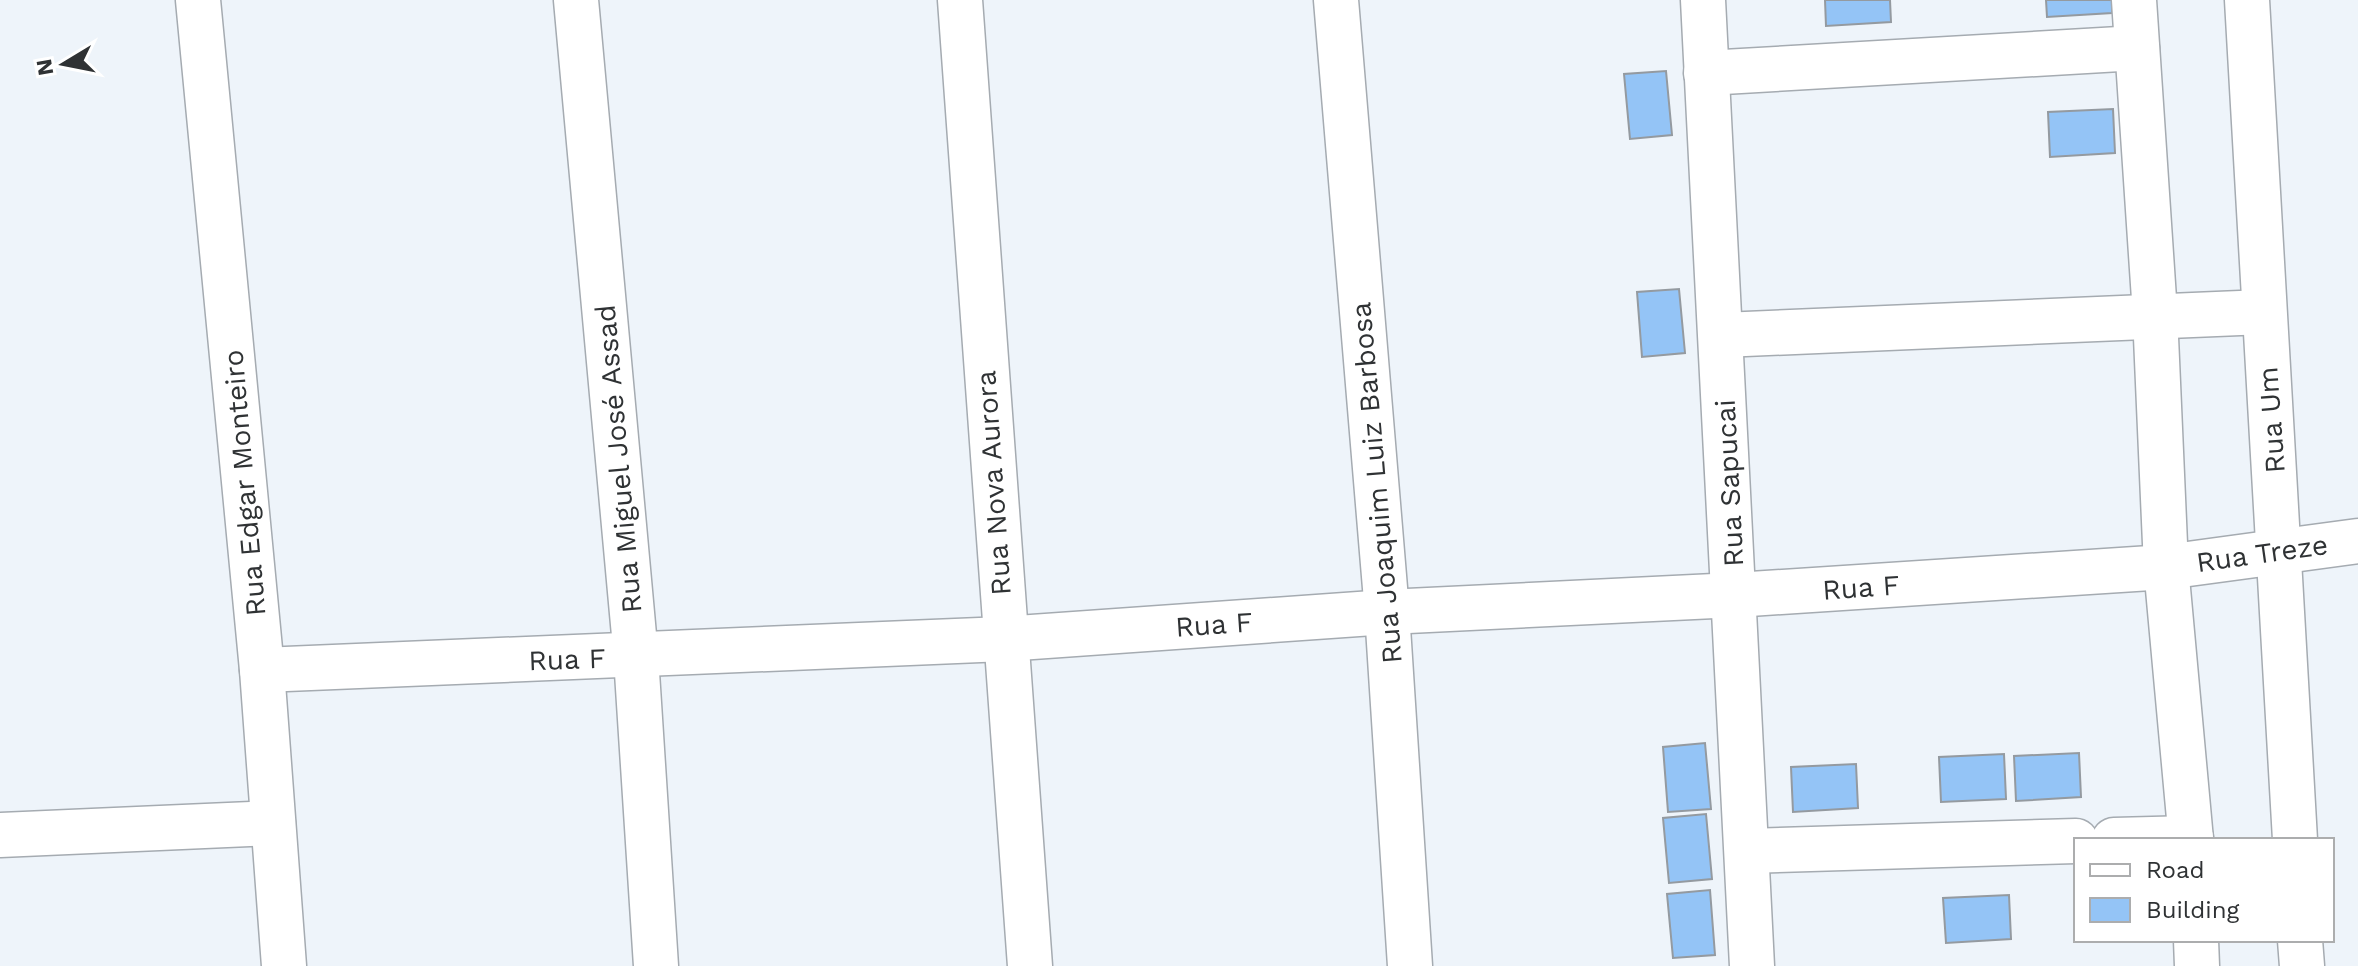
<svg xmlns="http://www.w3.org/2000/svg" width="2358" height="966" font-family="'Work Sans',sans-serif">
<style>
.building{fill:#94c4f6;stroke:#949aa0;stroke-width:2}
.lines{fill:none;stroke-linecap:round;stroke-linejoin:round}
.minor-casing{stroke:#a5abb1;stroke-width:47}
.minor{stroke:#fff;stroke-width:44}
.labels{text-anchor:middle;stroke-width:6;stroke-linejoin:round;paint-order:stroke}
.street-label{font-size:28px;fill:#2f3234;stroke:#fff}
</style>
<rect width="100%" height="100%" fill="#eef4fa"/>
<g class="building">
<path d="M1825 0H1890L1891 22 1826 26Z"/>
<path d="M2046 0H2112V13L2047 17Z"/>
<path d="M1666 71 1672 135 1630 139 1624 74Z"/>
<path d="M2113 109 2115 153 2050 157 2048 112Z"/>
<path d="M1679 289 1685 353 1642 357 1637 292Z"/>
<path d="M1705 743 1711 809 1668 812 1663 747Z"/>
<path d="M2079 753 2081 797 2016 801 2014 756Z"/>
<path d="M2004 754 2006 799 1941 802 1939 757Z"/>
<path d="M1856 764 1858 808 1793 812 1791 767Z"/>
<path d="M1706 814 1712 879 1669 883 1663 818Z"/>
<path d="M1710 890 1715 955 1673 958 1667 894Z"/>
<path d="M2009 895 2011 939 1946 943 1943 898Z"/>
</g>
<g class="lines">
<g class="minor-casing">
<g id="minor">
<path d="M198 0 262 670 284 966"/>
<path d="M576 0 636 657 656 966"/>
<path d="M960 0 1030 966"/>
<path d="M1336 0 1387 612 1410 966"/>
<path d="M1703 0 1752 966"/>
<path d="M2134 0 2155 314 2166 567 2191 840"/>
<path d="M2247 0 2295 840"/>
<path d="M1706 73 2137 48"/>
<path d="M1722 335 2264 312"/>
<path d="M262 670 1004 639 1387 612 1735 595 2166 567 2358 541"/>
<path d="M0 835 273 823"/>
<path d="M2114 840 2191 838"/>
<path d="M1747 851 2076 841"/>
<path d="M2196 940 2197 966"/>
<path d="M2300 940 2302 966"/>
</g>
</g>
<use href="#minor" class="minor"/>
</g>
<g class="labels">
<g class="street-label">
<text transform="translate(2271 420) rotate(-94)" y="10">Rua Um</text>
<text transform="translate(618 459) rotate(-95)" y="10">Rua Miguel José Assad</text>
<text transform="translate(244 483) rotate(-95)" y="10">Rua Edgar Monteiro</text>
<text transform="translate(993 483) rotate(-94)" y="10">Rua Nova Aurora</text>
<text transform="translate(1376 483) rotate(-95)" y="10">Rua Joaquim Luiz Barbosa</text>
<text transform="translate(1729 483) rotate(-93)" y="10">Rua Sapucai</text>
<text transform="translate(2262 553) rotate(-8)" y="10">Rua Treze</text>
<text transform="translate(1861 587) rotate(-4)" y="10">Rua F</text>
<text transform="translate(1214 624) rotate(-4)" y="10">Rua F</text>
<text transform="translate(567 659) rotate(-2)" y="10">Rua F</text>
</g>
</g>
<rect x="2074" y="838" width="260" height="104" fill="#ffffff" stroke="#acadae" stroke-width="2"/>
<rect x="2090" y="864" width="40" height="12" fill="#ffffff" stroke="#acadae" stroke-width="2"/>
<text x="2146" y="878" font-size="24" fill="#2f3234">Road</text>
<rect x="2090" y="898" width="40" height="24" fill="#94c4f6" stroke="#acadae" stroke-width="2"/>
<text x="2146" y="918" font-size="24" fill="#2f3234">Building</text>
<g transform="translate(64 64) rotate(260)" stroke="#ffffff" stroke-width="6" paint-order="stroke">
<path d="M0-6L14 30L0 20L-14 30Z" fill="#2f3234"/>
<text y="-12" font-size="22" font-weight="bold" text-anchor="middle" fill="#2f3234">N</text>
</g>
</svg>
